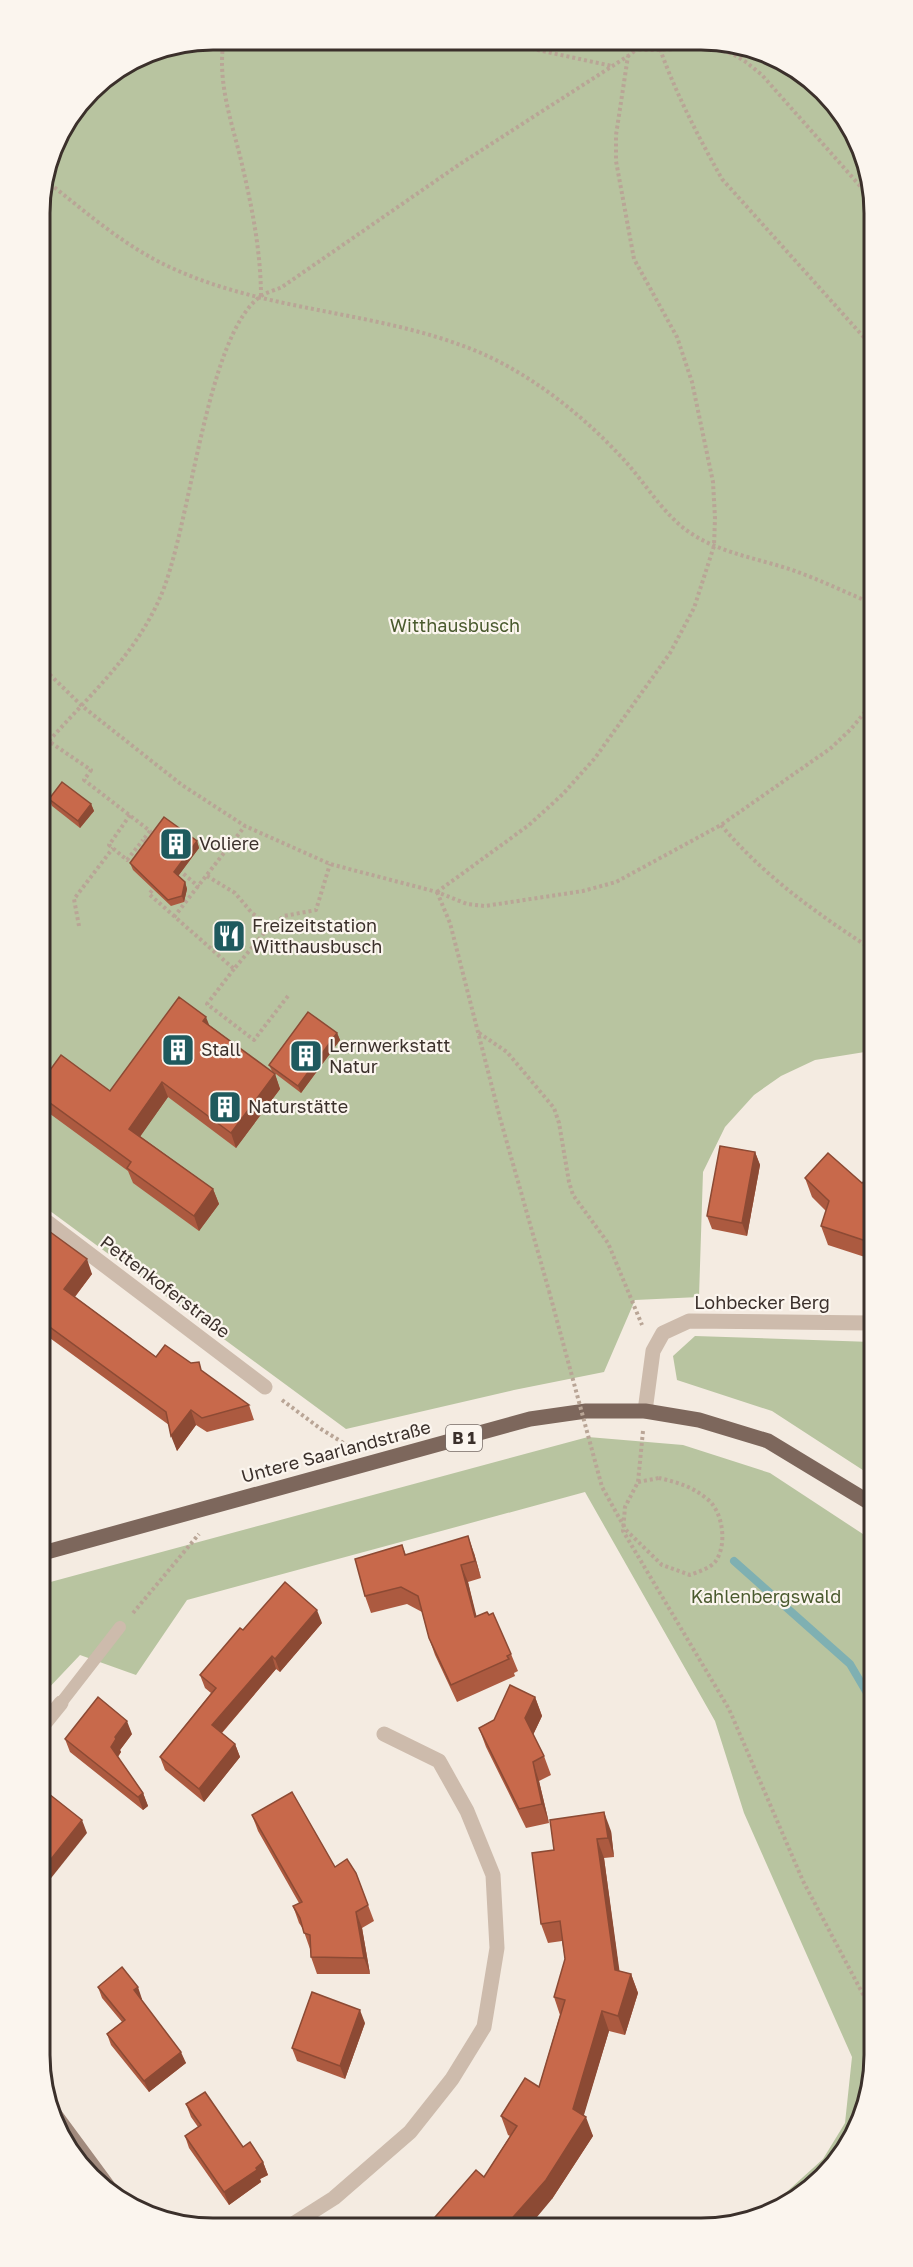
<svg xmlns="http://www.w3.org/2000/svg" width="913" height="2267" font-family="'Golos Text',sans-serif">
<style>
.green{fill:#b8c4a0}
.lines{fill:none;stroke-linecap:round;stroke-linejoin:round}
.stream{stroke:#7fb0b2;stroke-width:8}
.path{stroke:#b9a596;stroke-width:4;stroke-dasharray:3 3;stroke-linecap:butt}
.service{stroke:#cdbbac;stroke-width:12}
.minor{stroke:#cdbbac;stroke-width:15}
.secondary{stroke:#a18a7d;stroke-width:15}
.primary{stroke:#7d675c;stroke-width:15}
.path-bridge{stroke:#b9a596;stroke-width:4;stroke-dasharray:3 3;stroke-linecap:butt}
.wall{fill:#ac5a40}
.shaded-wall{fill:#8c4a34}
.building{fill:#c8694b;stroke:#8c4a34;stroke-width:1.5}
.labels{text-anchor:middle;stroke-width:4.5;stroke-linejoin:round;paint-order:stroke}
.shield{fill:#fbf5ee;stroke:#756b66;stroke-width:1.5}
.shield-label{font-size:16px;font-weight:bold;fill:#3b302b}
.park-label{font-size:18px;fill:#4a5a2e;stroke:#fbf5ee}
.poi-label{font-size:18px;fill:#3b302b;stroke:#fbf5ee;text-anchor:start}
.street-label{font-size:18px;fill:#3b302b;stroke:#fbf5ee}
.rim{fill:none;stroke:#3b302b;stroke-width:3}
</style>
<rect width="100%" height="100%" fill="#f4ebe1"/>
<g class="green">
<path d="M212 39 734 42 823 90 868 168 871 1051 815 1060 781 1076 754 1095 725 1127 703 1172 699 1297 635 1300 604 1372 514 1390 346 1429 42 1205 39 201 57 135 98 82 146 52Z"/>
<path d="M695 1336 872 1342V1476L772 1411 677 1380 673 1356Z"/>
<path d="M588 1437 683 1445 770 1473 872 1540 874 2066 861 2121 831 2169 770 2207 823 2159 845 2123 852 2057 744 1813 715 1721 585 1492 187 1600 136 1675 80 1655 44 1693 43 1584Z"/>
</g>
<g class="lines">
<path class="stream" d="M734 1561 850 1664 870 1698"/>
<g class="path">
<path d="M224 39C217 79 230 117 240 156 251 202 261 250 261 297"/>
<path d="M496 41 612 66"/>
<path d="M610 41C646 60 688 41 726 52 740 56 751 66 762 75L868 195"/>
<path d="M660 49C676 94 699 138 722 179L869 343"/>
<path d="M45 180C86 212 126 248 174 269 271 313 383 311 481 353 535 377 585 417 625 461 646 484 665 517 692 534 723 554 761 559 795 571 820 580 845 592 869 602"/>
<path d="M41 666 82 706 182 785 245 826 330 864 437 892 467 904 485 906 583 891 616 882 721 825 831 748 851 729 870 706"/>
<path d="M41 736 91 770 84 780 150 831 143 840 148 843"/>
<path d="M41 750C83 701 132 660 159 600 191 531 205 335 261 296 267 292 276 290 282 287L460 164 628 56 636 50 638 42"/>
<path d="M130 815 109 845 127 860 143 840"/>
<path d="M721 825C764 876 816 913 870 948"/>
<path d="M179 870 199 887"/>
<path d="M207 876 235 893 252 913 270 927"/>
<path d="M156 886 149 894 234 969 265 932 284 916 316 910 330 864"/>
<path d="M437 892 529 825 563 794 595 758 670 653 694 608 714 546 715 518 713 482 692 382 677 337 634 259 616 161V135L628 56"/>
<path d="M437 892 450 923 500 1118 549 1291"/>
<path d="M174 917 245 826"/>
<path d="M79 926 74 899 113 848"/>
<path d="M234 969 207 1004 254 1040 288 996"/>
<path d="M479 1033 507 1052 554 1108 559 1123 569 1182 573 1195 608 1243 642 1325"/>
<path d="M282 1400 321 1429 350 1447"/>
<path d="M643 1431 638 1482 625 1507 623 1531 729 1709 803 1881 874 2015"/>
<path d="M638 1482 659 1478"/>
<path d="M133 1613 199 1534"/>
</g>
<path class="service" d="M61 1703 120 1627"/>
<g class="minor">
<path d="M42 1218 265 1387"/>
<path d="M645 1411 653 1351 663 1333 689 1321 872 1323"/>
<path d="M44 1724 61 1703"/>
<path d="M293 2224 334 2198 410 2132 452 2079 484 2027 497 1948 493 1875 467 1811 439 1761 384 1734"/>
</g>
<path class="secondary" d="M53 2112 112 2192"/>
<path class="primary" d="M43 1553 530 1419 586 1411H645L699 1420 768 1441 872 1504"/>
<path class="path-bridge" d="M549 1291 602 1487 626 1530 662 1565 690 1575C698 1572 710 1568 715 1562 728 1545 723 1510 706 1498 691 1486 676 1482 659 1478"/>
</g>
<g class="wall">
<path d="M49 799 91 804 94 811 80 828 52 806Z"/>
<path d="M197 841 199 848 178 876 185 882 187 889 184 902 171 906 133 870 130 863Z"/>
<path d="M209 1025 275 1074 280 1089 236 1148 168 1097 140 1136 213 1189 219 1204 199 1231 133 1183 128 1171 42 1108V1081L110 1091Z"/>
<path d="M337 1033 340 1040 301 1093 272 1071 269 1065Z"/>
<path d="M755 1152 760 1165 747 1236 712 1229 707 1216Z"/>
<path d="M805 1178 862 1183 871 1179V1259L828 1245 821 1226 826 1211 812 1197Z"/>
<path d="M42 1226 92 1274 75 1297 156 1357 203 1372 249 1405 254 1420 207 1432 196 1425 177 1451 169 1425 43 1333Z"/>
<path d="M402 1545 406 1555 474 1553 481 1578 468 1582 476 1617 511 1654 518 1671 514 1673 515 1676 457 1702 435 1655 429 1638 422 1612 407 1604 371 1613 365 1596Z"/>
<path d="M322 1623 280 1672 276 1669 222 1733 235 1744 240 1757 204 1802 165 1770 160 1757 211 1693 205 1688 200 1675 243 1630Z"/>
<path d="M535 1697 542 1716 533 1735 544 1756 551 1775 539 1781 549 1823 526 1828 486 1747 479 1728Z"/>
<path d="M132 1734 120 1750 121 1752 118 1757 143 1793 148 1806 143 1810 70 1752 65 1739Z"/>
<path d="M252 1815 335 1867 356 1873 374 1921 362 1928 370 1974H317L311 1957V1950L310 1949 303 1929 299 1923 293 1906 299 1903 258 1831Z"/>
<path d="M611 1831 614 1857 604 1858 619 1971 631 1974 638 1993 625 2035 609 2031 583 2116 593 2136 552 2199 484 2177 510 2136 508 2135 501 2116 539 2087 560 2015 554 1997 565 1959 562 1941 548 1943 541 1924 554 1850Z"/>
<path d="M98 1987 142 1999H141L186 2063 149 2092 111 2045 107 2034 122 2022 102 1998Z"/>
<path d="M365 2023 345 2079 297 2061 292 2048Z"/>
<path d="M186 2104 263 2162 268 2175 260 2179 261 2182 229 2205 189 2148 185 2136 198 2127 191 2117Z"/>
</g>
<g class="shaded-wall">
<path d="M91 804 94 811 80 828 78 821Z"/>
<path d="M197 841 199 848 176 879 174 872Z"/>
<path d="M185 882 187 889 184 902 182 896Z"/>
<path d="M206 1017 212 1032 203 1021Z"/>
<path d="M337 1033 340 1040 301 1093 298 1086Z"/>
<path d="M275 1074 280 1089 236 1148 231 1133Z"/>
<path d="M162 1082 168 1097 135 1144 129 1129Z"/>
<path d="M755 1152 760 1165 747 1236 742 1223Z"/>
<path d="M213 1189 219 1204 199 1231 194 1216Z"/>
<path d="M871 1225V1256L866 1241Z"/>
<path d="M87 1259 92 1274 69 1304 64 1289Z"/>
<path d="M191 1410 196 1425 177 1451 171 1436Z"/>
<path d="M468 1536 474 1553 481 1578 475 1561Z"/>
<path d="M461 1565 468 1582 481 1634 475 1617Z"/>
<path d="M317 1610 322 1623 280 1672 275 1659Z"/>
<path d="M272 1656 276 1669 217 1738 212 1725Z"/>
<path d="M535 1697 542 1716 532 1737 525 1718Z"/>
<path d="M127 1721 132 1734 120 1750 121 1752 115 1760 111 1747 115 1737Z"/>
<path d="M235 1744 240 1757 204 1802 199 1789Z"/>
<path d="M533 1762 539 1781 549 1823 542 1804Z"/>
<path d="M143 1793 148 1806 143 1810 138 1797Z"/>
<path d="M604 1812 611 1831 614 1857 608 1838Z"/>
<path d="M82 1820 87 1833 44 1887V1868Z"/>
<path d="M597 1839 604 1858 622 1989 615 1970Z"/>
<path d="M356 1912 362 1928 370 1974 364 1958Z"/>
<path d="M631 1974 638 1993 625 2035 618 2016Z"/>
<path d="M138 1987 142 1999 138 2002 134 1990Z"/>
<path d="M360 2010 365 2023 345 2079 340 2066Z"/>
<path d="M602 2011 609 2031 581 2125 586 2117 593 2136 552 2199 532 2223H508L573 2109Z"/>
<path d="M181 2052 186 2063 149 2092 144 2081Z"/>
<path d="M263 2162 268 2175 260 2179 261 2182 229 2205 224 2192Z"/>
</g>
<g class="building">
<path d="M62 782 91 804 78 821 49 799Z"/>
<path d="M164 817 197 841 174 872 185 882 182 896 168 900 130 863Z"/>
<path d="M179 997 206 1017 203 1021 275 1074 231 1133 162 1082 129 1129 213 1189 194 1216 127 1168 131 1162 42 1097V1081L61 1055 110 1091Z"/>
<path d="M308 1012 337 1033 298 1086 269 1065Z"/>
<path d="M720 1146 755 1152 742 1223 707 1216Z"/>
<path d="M828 1153 862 1183 868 1178 871 1179V1225L866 1241 821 1226 829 1201 805 1178Z"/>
<path d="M42 1226 87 1259 64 1289 156 1357 165 1345 191 1363 199 1362 201 1370 249 1405 202 1418 191 1410 171 1436 166 1412 43 1322Z"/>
<path d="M468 1536 475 1561 461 1565 475 1617 487 1612 489 1615 493 1613 511 1654 507 1656 509 1659 451 1685 429 1638 418 1596 401 1587 365 1596 355 1559 402 1545 405 1555Z"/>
<path d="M285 1582 317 1610 275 1659 272 1656 212 1725 235 1744 199 1789 160 1757 216 1688 200 1675 240 1628 243 1630Z"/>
<path d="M510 1685 535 1697 525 1718 544 1756 533 1762 542 1804 519 1809 479 1728 494 1720Z"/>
<path d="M98 1697 127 1721 115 1737 116 1739 111 1747 143 1793 138 1797 65 1739Z"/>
<path d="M44 1790 82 1820 44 1868Z"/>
<path d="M292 1792 335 1867 347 1859 356 1873 368 1905 356 1912 364 1958 311 1957 310 1935 304 1933 300 1918 293 1906 302 1902 252 1815Z"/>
<path d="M604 1812 608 1838 597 1839 615 1970 631 1974 618 2016 602 2011 573 2109 586 2117 546 2180 508 2223 429 2224 476 2170 484 2177 517 2126 501 2116 525 2078 539 2087 565 2000 554 1997 565 1959 560 1921 541 1924 532 1853 554 1850 550 1820Z"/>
<path d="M122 1967 138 1987 134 1990 181 2052 144 2081 107 2034 125 2020 98 1987Z"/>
<path d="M312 1992 360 2010 340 2066 292 2048Z"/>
<path d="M205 2092 243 2147 250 2142 263 2162 256 2168 257 2170 224 2192 185 2136 201 2125 186 2104Z"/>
</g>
<defs>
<g id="building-square" transform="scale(1.725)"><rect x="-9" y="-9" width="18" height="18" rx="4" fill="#1f5a5e" stroke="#fbf5ee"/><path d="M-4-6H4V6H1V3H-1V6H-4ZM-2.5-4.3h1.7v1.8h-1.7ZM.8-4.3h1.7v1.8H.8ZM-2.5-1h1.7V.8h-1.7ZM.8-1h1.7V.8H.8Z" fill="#fff"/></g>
<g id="restaurant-square" transform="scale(1.725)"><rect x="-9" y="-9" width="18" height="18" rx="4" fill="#1f5a5e" stroke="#fbf5ee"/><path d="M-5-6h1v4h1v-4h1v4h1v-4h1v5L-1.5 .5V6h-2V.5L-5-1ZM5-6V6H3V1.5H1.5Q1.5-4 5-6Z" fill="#fff"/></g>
</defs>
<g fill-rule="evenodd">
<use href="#building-square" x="176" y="844"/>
<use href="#restaurant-square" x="229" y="936"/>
<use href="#building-square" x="178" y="1050"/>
<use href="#building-square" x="306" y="1056"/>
<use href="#building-square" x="225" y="1107"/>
</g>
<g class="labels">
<rect class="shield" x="446" y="1425" width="36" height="26" rx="4.5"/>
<g class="shield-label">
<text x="464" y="1444">B 1</text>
</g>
<g class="park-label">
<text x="455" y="632">Witthausbusch</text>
<text x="766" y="1603">Kahlenbergswald</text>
</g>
<g class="poi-label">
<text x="199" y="850">Voliere</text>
<text x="252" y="932">Freizeitstation<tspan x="252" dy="21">Witthausbusch</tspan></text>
<text x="329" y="1052">Lernwerkstatt<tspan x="329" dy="21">Natur</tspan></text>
<text x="201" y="1056">Stall</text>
<text x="248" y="1113">Naturstätte</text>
</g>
<g class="street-label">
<text transform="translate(165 1287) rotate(37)" y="6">Pettenkoferstraße</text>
<text x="762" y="1309">Lohbecker Berg</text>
<text transform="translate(336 1452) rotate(-15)" y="6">Untere Saarlandstraße</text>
</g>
</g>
<path d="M0 0H913V2267H0ZM213 50H701A163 163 0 0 1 864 213V2055A163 163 0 0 1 701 2218H213A163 163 0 0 1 50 2055V213A163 163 0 0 1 213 50Z" fill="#fbf5ee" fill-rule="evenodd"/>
<path class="rim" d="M213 50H701A163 163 0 0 1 864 213V2055A163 163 0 0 1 701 2218H213A163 163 0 0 1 50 2055V213A163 163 0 0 1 213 50Z"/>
</svg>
